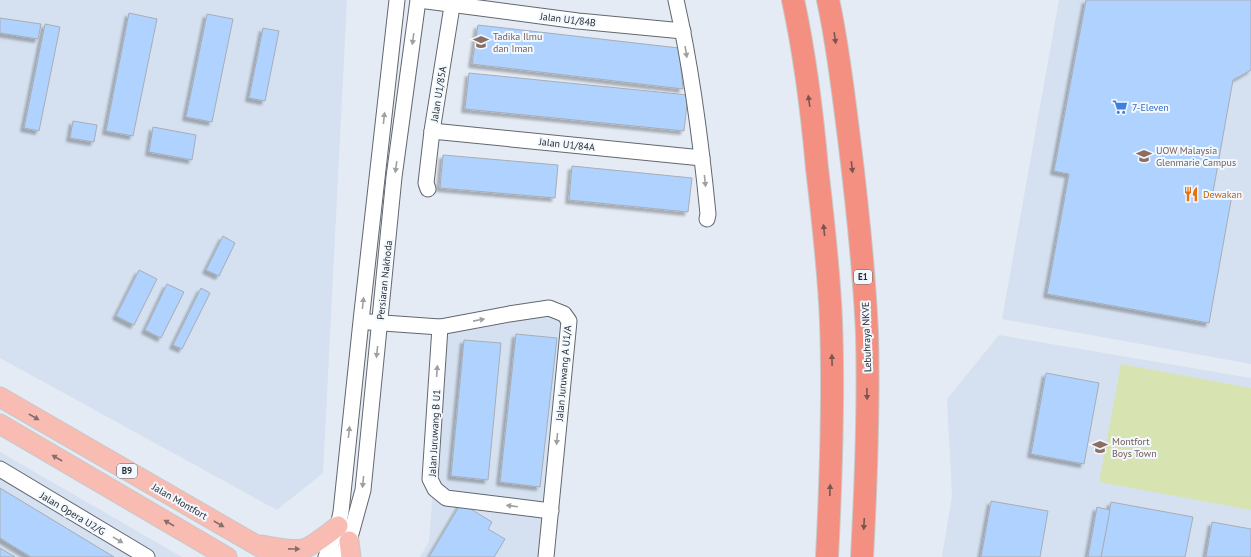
<svg xmlns="http://www.w3.org/2000/svg" width="1251" height="557" font-family="'PT Sans',sans-serif">
<style>
.built{fill:#d5e1f0}
.green{fill:#d7e4b2}
.building{fill:#b0d2fe;stroke:#a7adb6;filter:url(#shadow)}
.lines{fill:none;stroke-linecap:round;stroke-linejoin:round}
.minor-casing{stroke:#62676f;stroke-width:17}
.major-casing{stroke:#c8c8c9;stroke-width:21}
.highway-casing{stroke:#c8c8c9;stroke-width:24}
.minor{stroke:#fff;stroke-width:15}
.major{stroke:#f8bcb3;stroke-width:19}
.highway{stroke:#f39081;stroke-width:22}
.oneway{fill:#7a5550}
.oneway2{fill:#9fa0a2}
.oneway3{fill:#876d6b}
.labels{text-anchor:middle;stroke-width:4;stroke-linejoin:round;paint-order:stroke}
.shield{fill:#f2f8ff;stroke:#666a6e;stroke-width:1}
.shield-label{font-size:9px;font-weight:bold;fill:#2a2d30}
.street-label{font-size:10px;fill:#2a2d30;stroke:#f2f8ff}
.education-label{font-size:10px;fill:#785e54;stroke:#f2f8ff;text-anchor:start}
.shop-label{font-size:10px;fill:#366cbe;stroke:#f2f8ff;text-anchor:start}
.food-label{font-size:10px;fill:#c56008;stroke:#f2f8ff;text-anchor:start}
</style>
<defs>
<filter id="shadow"><feDropShadow dx="-3.5" dy="3.5" stdDeviation="1" flood-color="#0004"/></filter>
</defs>
<rect width="100%" height="100%" fill="#e4ebf4"/>
<g class="built">
<path d="M0 0H347L323 473 277 510 0 358Z"/>
<path d="M1059 0H1251V364L1002 319Z"/>
<path d="M545 314 558 317 563 323 543 519 538 557H420L429 541 445 333Z"/>
<path d="M999 335 1251 378V557H942L952 496 947 399Z"/>
<path d="M0 452 182 557H0Z"/>
</g>
<path class="green" d="M1121 364 1251 388V510L1099 482Z"/>
<g class="building">
<path d="M1086 0H1251V70L1233 80 1213 192 1232 195 1209 323 1047 294 1069 174 1054 171Z"/>
<path d="M129 13 157 19 133 136 106 131Z"/>
<path d="M207 14 233 19 212 122 186 117Z"/>
<path d="M0 18 41 24 38 39 0 33Z"/>
<path d="M45 24 60 27 39 131 24 128Z"/>
<path d="M478 25 679 48 683 89 472 64Z"/>
<path d="M263 28 279 31 265 101 249 98Z"/>
<path d="M469 73 688 95 684 131 465 109Z"/>
<path d="M73 121 97 125 94 142 70 138Z"/>
<path d="M153 127 196 135 192 160 149 152Z"/>
<path d="M443 155 558 165 555 198 440 188Z"/>
<path d="M572 166 692 178 688 212 569 200Z"/>
<path d="M223 236 235 243 219 276 206 270Z"/>
<path d="M139 270 157 279 134 325 116 316Z"/>
<path d="M167 284 184 292 161 338 145 330Z"/>
<path d="M201 288 210 293 182 349 173 345Z"/>
<path d="M516 334 557 338 540 487 500 482Z"/>
<path d="M464 340 501 343 488 480 451 476Z"/>
<path d="M1046 373 1099 383 1084 464 1031 454Z"/>
<path d="M0 488 114 557H31L0 538Z"/>
<path d="M991 501 1048 511 1040 557H981Z"/>
<path d="M1111 502 1193 517 1185 557H1101Z"/>
<path d="M461 503 492 522 488 529 505 539 494 557H429Z"/>
<path d="M1097 507 1110 510 1101 557H1088Z"/>
<path d="M1212 522 1251 529V557H1206Z"/>
<path d="M0 548 15 557H0Z"/>
</g>
<g class="lines">
<g class="minor-casing">
<g id="minor">
<path d="M419 0 578 21 683 31"/>
<path d="M676 0C692 70 701 142 708 214L707 219"/>
<path d="M432 131 702 158"/>
<path d="M428 189 426 183 432 131 453 0"/>
<path d="M369 322 440 327 509 314 549 308 564 314 569 321 546 557"/>
<path d="M440 327 430 479 435 489 446 498 551 511"/>
<path d="M0 469 147 557"/>
<path d="M326 557 338 526 341 512 361 321 397 0"/>
<path d="M341 557 349 541 363 490 394 177 418 0"/>
</g>
</g>
<g class="major-casing">
<g id="major">
<path d="M0 397 277 557"/>
<path d="M0 424 227 557"/>
<path d="M349 541 351 557"/>
<path d="M262 545C273 547 293 551 303 549 312 547 330 532 338 526"/>
</g>
</g>
<g class="highway-casing">
<g id="highway">
<path d="M793 0C805 55 812 112 817 168 823 219 829 270 831 321 834 400 831 478 827 557"/>
<path d="M828 0C838 45 843 92 849 138 857 203 864 268 867 333 869 408 866 483 862 557"/>
</g>
</g>
<use href="#minor" class="minor"/>
<use href="#major" class="major"/>
<use href="#highway" class="highway"/>
</g>
<defs><path id="oneway-solid" d="M-6-.8H1V-3.2L6.5 0L1 3.2V.8H-6Z"/></defs>
<g class="oneway">
<use href="#oneway-solid" transform="translate(835 38) rotate(82)"/>
<use href="#oneway-solid" transform="translate(809 101) rotate(-98)"/>
<use href="#oneway-solid" transform="translate(852 167) rotate(83)"/>
<use href="#oneway-solid" transform="translate(824 230) rotate(-96)"/>
<use href="#oneway-solid" transform="translate(832 360) rotate(-91)"/>
<use href="#oneway-solid" transform="translate(867 394) rotate(89)"/>
<use href="#oneway-solid" transform="translate(830 490) rotate(-88)"/>
<use href="#oneway-solid" transform="translate(864 524) rotate(93)"/>
</g>
<g class="oneway2">
<use href="#oneway-solid" transform="translate(413 39) rotate(98)"/>
<use href="#oneway-solid" transform="translate(686 52) rotate(81)"/>
<use href="#oneway-solid" transform="translate(384 118) rotate(-84)"/>
<use href="#oneway-solid" transform="translate(396 167) rotate(98)"/>
<use href="#oneway-solid" transform="translate(705 181) rotate(84)"/>
<use href="#oneway-solid" transform="translate(363 303) rotate(-84)"/>
<use href="#oneway-solid" transform="translate(479 320) rotate(-11)"/>
<use href="#oneway-solid" transform="translate(377 352) rotate(96)"/>
<use href="#oneway-solid" transform="translate(437 371) rotate(-86)"/>
<use href="#oneway-solid" transform="translate(349 432) rotate(-84)"/>
<use href="#oneway-solid" transform="translate(557 439) rotate(95)"/>
<use href="#oneway-solid" transform="translate(363 482) rotate(96)"/>
<use href="#oneway-solid" transform="translate(512 506) rotate(-173)"/>
<use href="#oneway-solid" transform="translate(118 540) rotate(31)"/>
</g>
<g class="oneway3">
<use href="#oneway-solid" transform="translate(34 417) rotate(30)"/>
<use href="#oneway-solid" transform="translate(57 458) rotate(-150)"/>
<use href="#oneway-solid" transform="translate(169 523) rotate(-150)"/>
<use href="#oneway-solid" transform="translate(219 524) rotate(30)"/>
<use href="#oneway-solid" transform="translate(294 549) rotate(1)"/>
</g>
<defs>
<g id="school-bare" transform="scale(1.2)"><path d="M0-5L7-2L0 1L-7-2ZM-4 1L0 2.5L4 1V4Q0 6-4 4Z" fill="#8d6e63" stroke="#f2f8ff" stroke-width="2.5" paint-order="stroke"/></g>
<g id="supermarket-bare" transform="scale(1.2)"><path d="M-6-5.5h2.5l.6 2H6L4.5 2H-2.5L-4.4-4H-6ZM-1.5 3.2a1.3 1.3 0 1 0 .1 0ZM3 3.2a1.3 1.3 0 1 0 .1 0Z" fill="#3f7fe0" stroke="#f2f8ff" stroke-width="2.5" paint-order="stroke"/></g>
<g id="university-bare" transform="scale(1.2)"><path d="M0-5L7-2L0 1L-7-2ZM-4 1L0 2.5L4 1V4Q0 6-4 4Z" fill="#8d6e63" stroke="#f2f8ff" stroke-width="2.5" paint-order="stroke"/></g>
<g id="restaurant-bare" transform="scale(1.2)"><path d="M-5-6h1v4h1v-4h1v4h1v-4h1v5L-1.5 .5V6h-2V.5L-5-1ZM5-6V6H3V1.5H1.5Q1.5-4 5-6Z" fill="#e8710a" stroke="#f2f8ff" stroke-width="2.5" paint-order="stroke"/></g>
</defs>
<g fill-rule="evenodd">
<use href="#school-bare" x="481" y="42"/>
<use href="#supermarket-bare" x="1120" y="107"/>
<use href="#university-bare" x="1144" y="156"/>
<use href="#restaurant-bare" x="1191" y="194"/>
<use href="#school-bare" x="1100" y="447"/>
</g>
<g class="labels">
<g class="shield">
<rect x="854" y="270" width="18" height="14" rx="3"/>
<rect x="117" y="464" width="20" height="14" rx="3"/>
</g>
<g class="shield-label">
<text x="863" y="280">E1</text>
<text x="127" y="474">B9</text>
</g>
<g class="street-label">
<text transform="translate(568 19) rotate(7)" y="4">Jalan U1/84B</text>
<text transform="translate(438 94) rotate(-81)" y="4">Jalan U1/85A</text>
<text transform="translate(567 144) rotate(6)" y="4">Jalan U1/84A</text>
<text transform="translate(384 280) rotate(-84)" y="4">Persiaran Nakhoda</text>
<text transform="translate(866 337) rotate(-92)" y="4">Lebuhraya NKVE</text>
<text transform="translate(563 373) rotate(-85)" y="4">Jalan Juruwang A U1/A</text>
<text transform="translate(434 433) rotate(-87)" y="4">Jalan Juruwang B U1</text>
<text transform="translate(180 501) rotate(30)" y="4">Jalan Montfort</text>
<text transform="translate(73 513) rotate(31)" y="4">Jalan Opera U2/G</text>
</g>
<g class="education-label">
<text x="493" y="40">Tadika Ilmu<tspan x="493" dy="12">dan Iman</tspan></text>
<text x="1156" y="154">UOW Malaysia<tspan x="1156" dy="12">Glenmarie Campus</tspan></text>
<text x="1112" y="445">Montfort<tspan x="1112" dy="12">Boys Town</tspan></text>
</g>
<g class="shop-label">
<text x="1132" y="111">7-Eleven</text>
</g>
<g class="food-label">
<text x="1203" y="198">Dewakan</text>
</g>
</g>
</svg>
